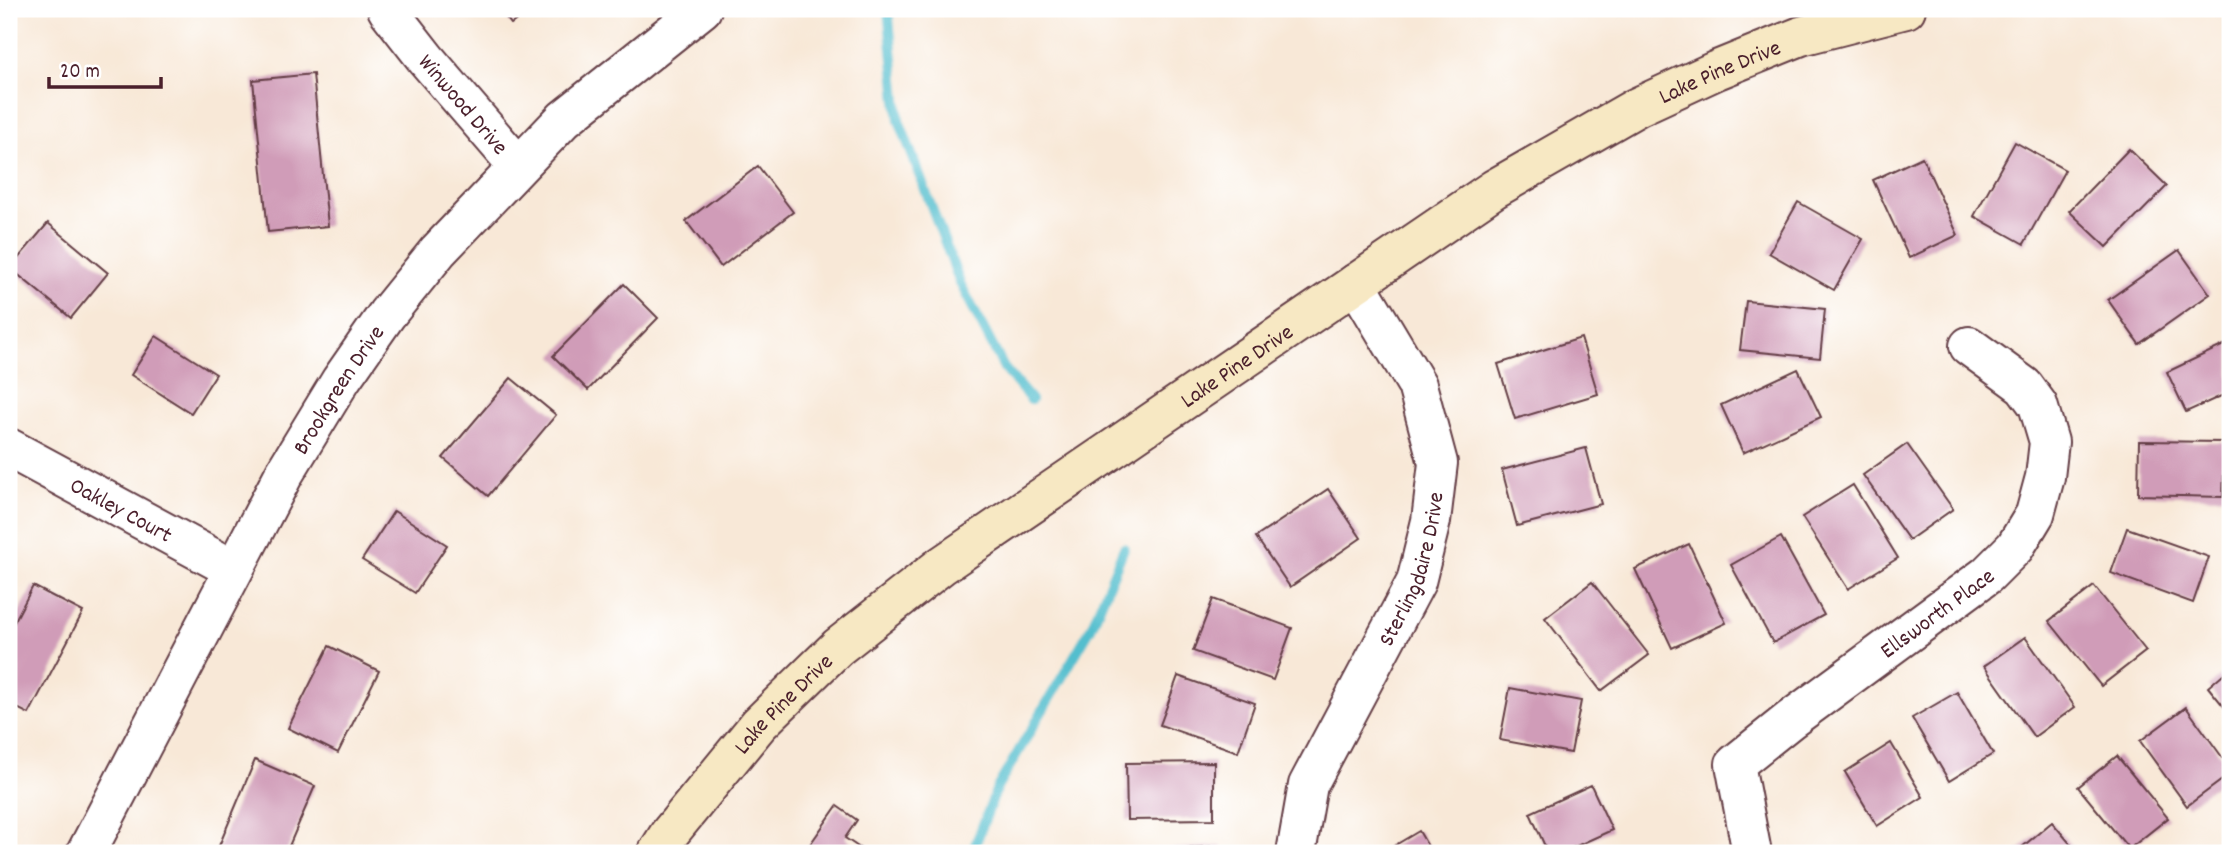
<svg xmlns="http://www.w3.org/2000/svg" width="2239" height="862" font-family="Dekko,sans-serif">
<style>
.lines{fill:none;stroke-linecap:round;stroke-linejoin:round}
.stream{stroke:#53bece;stroke-width:10}
.building{fill:#d09cb8}
.street-casing{stroke:#643d45;stroke-width:42}
.secondary-casing{stroke:#643d45;stroke-width:42}
.street{stroke:#fff;stroke-width:38}
.secondary{stroke:#f7e8c3;stroke-width:38}
.labels{text-anchor:middle;stroke-width:5;stroke-linejoin:round;paint-order:stroke}
.street-label{font-size:23px;fill:#4a1f2b;stroke:#fff}
</style>
<rect width="100%" height="100%" fill="#fff"/>
<filter id="ink" filterUnits="userSpaceOnUse"><feTurbulence type="fractalNoise" baseFrequency=".0143" numOctaves="2"/><feDisplacementMap in="SourceGraphic" scale="14" xChannelSelector="R" yChannelSelector="G"/><feConvolveMatrix kernelMatrix="1 2 1 2 8 2 1 2 1" color-interpolation-filters="sRGB"/></filter>
<filter id="wash" filterUnits="userSpaceOnUse"><feTurbulence type="fractalNoise" baseFrequency=".00686" numOctaves="4" result="noise"/><feDisplacementMap in="SourceGraphic" scale="28" xChannelSelector="R" yChannelSelector="G"/><feGaussianBlur stdDeviation="1.57" result="paint"/><feColorMatrix in="noise" values="0 0 0 0 0 0 0 0 0 0 0 0 0 0 0 0 0 1.4 0 .05"/><feComposite in="paint" operator="in"/></filter>
<g filter="url(#wash)">
<rect width="100%" height="100%" fill="#f8e8d7"/>
<g class="lines">
<g class="stream">
<path d="M888 9 899 120 960 283 1004 368 1031 400"/>
<path d="M972 853 997 788 1091 628 1124 548"/>
</g>
</g>
<g id="blocks">
<g class="building">
<path d="M500 9H531L511 24Z"/>
<path d="M313 74 328 226 268 232 253 80Z"/>
<path d="M2015 142 2065 170 2024 244 1974 216Z"/>
<path d="M2129 149 2167 186 2107 247 2069 211Z"/>
<path d="M1922 157 1958 235 1909 258 1873 180Z"/>
<path d="M758 166 793 212 721 267 686 221Z"/>
<path d="M1798 202 1863 239 1834 290 1769 253Z"/>
<path d="M48 223 108 273 71 318 10 268Z"/>
<path d="M2179 250 2210 294 2139 344 2108 300Z"/>
<path d="M624 284 658 318 588 390 553 356Z"/>
<path d="M1746 301 1825 309 1820 358 1740 350Z"/>
<path d="M156 336 216 374 191 413 131 375Z"/>
<path d="M1581 338 1598 394 1515 419 1498 364Z"/>
<path d="M2230 342V392L2186 412 2167 372Z"/>
<path d="M1798 369 1821 417 1743 453 1721 405Z"/>
<path d="M511 378 556 415 488 496 443 458Z"/>
<path d="M2139 441 2225 442 2223 497 2138 495Z"/>
<path d="M1907 444 1953 509 1909 540 1863 475Z"/>
<path d="M1586 448 1601 504 1517 526 1502 470Z"/>
<path d="M1853 485 1898 558 1848 589 1802 517Z"/>
<path d="M1328 489 1361 538 1290 587 1256 537Z"/>
<path d="M394 511 447 545 415 593 362 560Z"/>
<path d="M2127 528 2209 557 2193 603 2111 573Z"/>
<path d="M1781 537 1824 615 1773 643 1731 565Z"/>
<path d="M1689 544 1726 623 1672 648 1635 569Z"/>
<path d="M1592 582 1649 655 1601 691 1545 618Z"/>
<path d="M33 586 83 612 29 714 9 704V632Z"/>
<path d="M2094 586 2146 651 2101 686 2049 621Z"/>
<path d="M1213 599 1292 628 1273 680 1193 651Z"/>
<path d="M2025 637 2075 707 2034 737 1984 666Z"/>
<path d="M329 646 379 671 338 753 288 728Z"/>
<path d="M2230 668V714L2208 687Z"/>
<path d="M1178 676 1255 703 1238 752 1160 725Z"/>
<path d="M1510 688 1581 701 1571 753 1500 740Z"/>
<path d="M1957 692 1993 754 1949 781 1912 718Z"/>
<path d="M2186 707 2230 768V774L2187 806 2140 741Z"/>
<path d="M1891 743 1923 797 1877 826 1845 772Z"/>
<path d="M2117 756 2168 818 2129 849 2078 787Z"/>
<path d="M255 760 315 786 286 853H216Z"/>
<path d="M1214 762V819L1127 820 1126 763Z"/>
<path d="M1591 785 1612 830 1561 853H1548L1530 813Z"/>
<path d="M837 806 857 820 845 838 867 853H804Z"/>
<path d="M2052 822 2078 853H2015Z"/>
<path d="M1419 831 1432 853H1382Z"/>
<path d="M1221 846 1222 853H1131V851Z"/>
</g>
</g>
</g>
<g filter="url(#ink)">
<use href="#blocks" fill-opacity="0" stroke="#643d45" stroke-width="2"/>
<g class="lines">
<g class="street-casing">
<g id="street">
<path id="s1" d="M387 9 426 59 518 166"/>
<path id="s2" d="M9 448 233 569"/>
<path id="s3" d="M86 853 285 472 341 380 387 314 438 251 564 119 702 9"/>
<path id="s4" d="M1296 853 1308 785 1416 582 1431 521 1438 463 1417 385 1356 283"/>
<path id="s5" d="M1752 853 1735 764 1790 720 1987 575 2015 547 2035 514 2045 477 2049 442 2038 405 2024 386 1969 346"/>
</g>
</g>
<g class="secondary-casing">
<g id="secondary">
<path id="s6" d="M657 853 669 834 759 724 838 647 941 566 1494 189 1637 107 1717 70 1801 36 1906 9"/>
</g>
</g>
<use href="#street" class="street"/>
<use href="#secondary" class="secondary"/>
</g>
</g>
<g class="labels">
<g class="street-label">
<text dy="8" stroke="none"><textPath href="#s6" startOffset="1330">Lake Pine Drive</textPath></text>
<text dy="8" stroke="none"><textPath href="#s1" startOffset="122">Winwood Drive</textPath></text>
<text dy="8" stroke="none"><textPath href="#s6" startOffset="763">Lake Pine Drive</textPath></text>
<text dy="8" stroke="none"><textPath href="#s3" startOffset="528">Brookgreen Drive</textPath></text>
<text dy="8" stroke="none"><textPath href="#s2" startOffset="128">Oakley Court</textPath></text>
<text dy="8" stroke="none"><textPath href="#s4" startOffset="310">Sterlingdaire Drive</textPath></text>
<text dy="8" stroke="none"><textPath href="#s5" startOffset="343">Ellsworth Place</textPath></text>
<text dy="8" stroke="none"><textPath href="#s6" startOffset="196">Lake Pine Drive</textPath></text>
</g>
</g>
<rect width="2239" height="862" fill="none" stroke="#fff" stroke-width="35"/>
<path d="M49 77v10h112v-10" fill="none" stroke="#4a1f2b" stroke-width="3.5"/>
<text x="60" y="77" font-size="21" fill="#4a1f2b" stroke="#ffffff" stroke-width="5" paint-order="stroke">20 m</text>
</svg>
